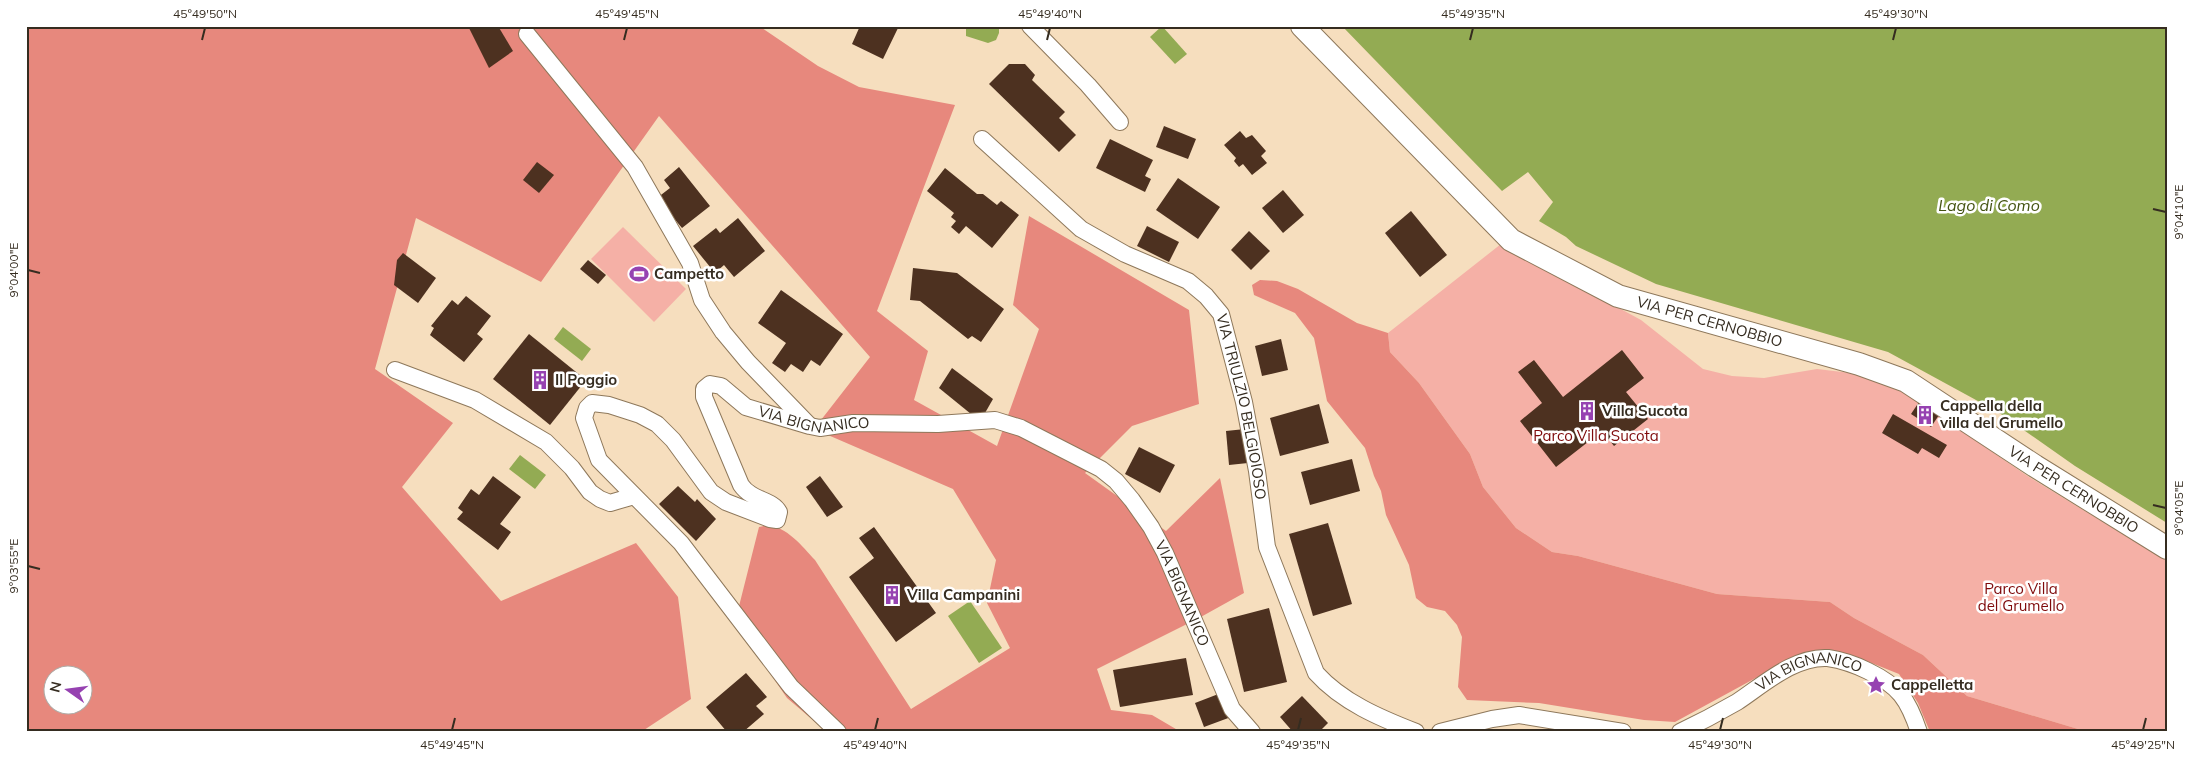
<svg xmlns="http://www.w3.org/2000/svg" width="2193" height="758" font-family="Mulish,sans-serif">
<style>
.green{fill:#f5b0a6}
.forest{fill:#e7887d;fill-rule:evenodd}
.water{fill:#93ab53}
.building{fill:#4d3120}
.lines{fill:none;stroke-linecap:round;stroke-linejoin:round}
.street-casing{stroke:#8e785b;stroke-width:18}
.secondary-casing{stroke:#8e785b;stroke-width:24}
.street{stroke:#fff;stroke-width:16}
.secondary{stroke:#fff;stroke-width:22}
.ticks{fill:none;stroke:#352c20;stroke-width:2}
.labels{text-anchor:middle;stroke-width:5;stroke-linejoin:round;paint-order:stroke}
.poi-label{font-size:15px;font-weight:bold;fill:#352c20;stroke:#fff;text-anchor:start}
.street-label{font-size:15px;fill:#352c20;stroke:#fff}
.park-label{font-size:15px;fill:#7f0a0b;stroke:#fff}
.water-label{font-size:16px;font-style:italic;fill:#445312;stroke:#fff}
.neatline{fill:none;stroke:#352c20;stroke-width:2}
.ticks-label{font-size:12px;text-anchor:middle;fill:#352c20}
</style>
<rect width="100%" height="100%" fill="#f6debe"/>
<g class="green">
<path d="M623 227 686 289 654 322 591 259Z"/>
<path d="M1501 244 1641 320 1703 369 1732 376 1764 378 1817 369 1859 374 1900 389 2029 477 2167 561V732H2088L1967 696 1923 655 1854 618 1830 602 1717 594 1578 556 1552 552 1516 528 1483 487 1470 454 1419 383 1390 352 1388 333Z"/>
</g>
<g class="forest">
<path d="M26 26H759L818 66 859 87 955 105 877 311 928 351 914 400 997 446 1039 329 1013 305 1029 216 1189 310 1199 404 1132 426 1085 473 1166 531 1220 478 1244 593 1199 618 1097 669 1111 710 1152 715 1181 732H827L787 698 735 622 759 527C782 520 801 545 815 560L911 709 1010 648 987 603 996 560 953 489 814 429 870 357 659 116 541 282 416 218 375 369 453 423 402 487 501 601 636 543 678 597 691 699 641 732H26ZM52 676H82V706H52Z"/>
<path d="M1260 280 1277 281 1298 289 1357 323 1388 333 1390 352 1419 383 1470 454 1483 487 1516 528 1552 552 1578 556 1717 594 1830 602 1854 618 1923 655 1967 696 2088 732H1930L1918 703 1899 674 1869 662 1831 651 1798 655 1675 722 1644 720 1539 703 1467 700 1458 687 1462 637 1457 625 1445 611 1427 607 1416 598 1409 565 1386 515 1381 491 1374 476 1365 448 1327 401 1314 338 1295 313 1254 295 1252 285Z"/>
</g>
<g class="water">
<path d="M966 26H999V33L996 40 988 43 966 36Z"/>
<path d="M1162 26 1187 54 1175 64 1150 37Z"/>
<path d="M1342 26H2167V523L2075 466 1998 412 1888 352 1656 284 1576 246 1566 237 1539 221 1553 202 1528 172 1502 191Z"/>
<path d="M563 327 591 349 582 361 554 339Z"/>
<path d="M520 455 546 475 535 489 509 469Z"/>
<path d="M970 601 1002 648 979 663 948 616Z"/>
</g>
<g class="building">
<path d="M468 26H498L513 51 489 68Z"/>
<path d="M860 26 870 29 871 26 898 28 883 59 852 44Z"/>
<path d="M1009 64H1025L1035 75 1032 80 1065 112 1059 118 1076 135 1059 152 989 84Z"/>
<path d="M1164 126 1196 139 1188 159 1156 147Z"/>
<path d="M1240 131 1246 138 1252 135 1266 151 1261 156 1267 163 1252 175 1243 164 1239 167 1234 161 1236 158 1224 145Z"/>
<path d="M1110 139 1153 160 1145 176 1151 179 1145 192 1096 168Z"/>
<path d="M537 162 554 175 539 193 523 180Z"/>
<path d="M679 167 710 206 682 228 657 198 670 188 664 180Z"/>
<path d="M945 168 977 194H983L997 205 1001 201 1019 215 992 248 966 226 959 234 951 227 956 221 951 217 954 213 927 191Z"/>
<path d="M1178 178 1220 207 1198 239 1156 210Z"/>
<path d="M1283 190 1304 215 1283 233 1262 208Z"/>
<path d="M1411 211 1447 255 1420 277 1385 233Z"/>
<path d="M738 218 765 251 734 277 724 265 715 273 693 246 716 228 720 233Z"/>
<path d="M1147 226 1179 242 1169 262 1137 246Z"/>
<path d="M1249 231 1270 251 1251 270 1231 250Z"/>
<path d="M403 253 436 278 418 303 394 285 397 260Z"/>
<path d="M588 260 606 275 598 284 580 269Z"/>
<path d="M913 268 957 273 1004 309 981 342 972 336 968 339 920 301 910 300Z"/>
<path d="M781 290 843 334 820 366 811 360 803 372 791 364 785 372 772 363 786 343 758 323Z"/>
<path d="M466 296 491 316 477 334 483 339 464 362 430 335 434 328 431 326 452 300 458 305Z"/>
<path d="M529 334 586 380 550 425 493 379Z"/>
<path d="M1281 339 1288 370 1262 376 1255 346Z"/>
<path d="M1622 350 1644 378 1626 392 1648 419 1614 446 1602 431 1556 467 1520 421 1542 403 1518 372 1534 360 1563 397Z"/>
<path d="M952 368 993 399 985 413 971 414 939 388Z"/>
<path d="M1919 402 1939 415 1931 427 1911 414Z"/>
<path d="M1319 404 1329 443 1280 456 1270 418Z"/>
<path d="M1893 414 1947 445 1939 458 1922 448 1918 454 1882 433Z"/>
<path d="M1245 429 1248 463 1229 465 1226 431Z"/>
<path d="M1139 447 1175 465 1160 493 1125 474Z"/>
<path d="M1352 459 1360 491 1310 505 1301 472Z"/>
<path d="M493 476 521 497 500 524 511 532 498 550 457 519 463 512 458 508 471 489 479 495Z"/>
<path d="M820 476 843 507 827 517 806 487Z"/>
<path d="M678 486 695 502 697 499 716 519 696 541 659 504Z"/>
<path d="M1328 523 1352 604 1313 616 1289 534Z"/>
<path d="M874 527 936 613 896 642 849 577 874 558 859 538Z"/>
<path d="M1269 608 1287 682 1244 692 1227 619Z"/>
<path d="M1186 658 1193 695 1120 707 1113 670Z"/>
<path d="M746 673 767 697 756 706 764 714 743 732H727L706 707Z"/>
<path d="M1221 693 1231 717 1204 727 1195 703Z"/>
<path d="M1302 696 1328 723 1319 732H1293L1280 717Z"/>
</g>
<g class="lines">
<g class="street-casing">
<g id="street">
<path d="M1030 26 1088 85 1120 122"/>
<path d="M527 34 635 167 690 263 702 300 723 332 748 362 808 424"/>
<path id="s1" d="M982 139 1081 229 1125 254 1188 281 1206 296 1221 314 1244 402 1257 471 1267 547 1316 673C1342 702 1380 718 1416 732"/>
<path d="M395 370 475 400 546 442 572 468 590 492 600 499 610 503 634 496"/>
<path id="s2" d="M838 732 791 687 681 543 599 460 584 418 587 408 592 403 609 405 640 415 657 424 673 440 711 492 726 502 770 519 777 520 779 512C772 499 752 501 741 485L704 397V389L710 384 721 386 746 407 810 426 820 428 853 423 938 424 995 420 1021 428 1101 469 1116 481 1132 500 1151 527 1165 553 1232 709 1252 732"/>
<path d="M1440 732 1492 719 1519 715 1623 732"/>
<path id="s3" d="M1680 732C1699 723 1718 713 1737 702 1763 685 1794 656 1828 658 1841 660 1856 665 1868 671 1899 686 1908 699 1919 732"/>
</g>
</g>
<g class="secondary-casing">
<g id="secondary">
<path id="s4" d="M1302 26 1511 240 1618 296 1859 364 1906 381 2035 466 2167 548"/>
</g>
</g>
<use href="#street" class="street"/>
<use href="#secondary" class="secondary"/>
</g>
<path class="ticks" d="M202 40 205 28M624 40 627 28M1047 40 1050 28M1470 40 1473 28M1893 40 1896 28M2153 209 2166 212M28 270 40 273M2153 505 2166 508M28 566 40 569M452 730 455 718M875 730 878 718M1298 730 1301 718M1720 730 1723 718M2143 730 2146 718"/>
<defs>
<g id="stadium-bare" transform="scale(1.5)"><path d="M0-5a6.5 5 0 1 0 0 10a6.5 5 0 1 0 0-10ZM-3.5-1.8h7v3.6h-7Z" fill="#9642b1" stroke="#fff" stroke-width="2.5" paint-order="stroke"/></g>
<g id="building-bare" transform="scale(1.5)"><path d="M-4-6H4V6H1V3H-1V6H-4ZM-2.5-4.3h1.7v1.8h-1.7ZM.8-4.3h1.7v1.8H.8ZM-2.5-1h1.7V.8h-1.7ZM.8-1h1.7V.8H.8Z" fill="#9642b1" stroke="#fff" stroke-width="2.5" paint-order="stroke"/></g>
<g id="sight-bare" transform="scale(1.5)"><path d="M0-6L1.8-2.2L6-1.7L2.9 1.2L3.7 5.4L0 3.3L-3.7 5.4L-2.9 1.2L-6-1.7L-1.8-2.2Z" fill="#9642b1" stroke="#fff" stroke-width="2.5" paint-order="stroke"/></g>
</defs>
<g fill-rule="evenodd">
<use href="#stadium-bare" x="639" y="274"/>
<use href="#building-bare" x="540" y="380"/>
<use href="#building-bare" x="1587" y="411"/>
<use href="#building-bare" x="1925" y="415"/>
<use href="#building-bare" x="892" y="595"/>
<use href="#sight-bare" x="1876" y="685"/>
</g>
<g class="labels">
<g class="poi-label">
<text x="654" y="279">Campetto</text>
<text x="555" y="385">Il Poggio</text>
<text x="1940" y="411">Cappella della<tspan x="1940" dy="17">villa del Grumello</tspan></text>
<text x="1602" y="416">Villa Sucota</text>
<text x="907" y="600">Villa Campanini</text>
<text x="1891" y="690">Cappelletta</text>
</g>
<g class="street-label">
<text dy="5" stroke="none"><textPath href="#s4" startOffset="515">VIA PER CERNOBBIO</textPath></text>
<text dy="5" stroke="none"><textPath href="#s1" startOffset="395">VIA TRIULZIO BELGIOIOSO</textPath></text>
<text dy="5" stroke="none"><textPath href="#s2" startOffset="934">VIA BIGNANICO</textPath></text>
<text dy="5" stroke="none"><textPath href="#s4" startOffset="920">VIA PER CERNOBBIO</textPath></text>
<text dy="5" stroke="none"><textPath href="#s2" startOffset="1384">VIA BIGNANICO</textPath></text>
<text dy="5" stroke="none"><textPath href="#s3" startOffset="146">VIA BIGNANICO</textPath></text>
</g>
<g class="park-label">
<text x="1596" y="441">Parco Villa Sucota</text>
<text x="2021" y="594">Parco Villa<tspan x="2021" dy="17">del Grumello</tspan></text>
</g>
<g class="water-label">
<text x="1989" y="211">Lago di Como</text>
</g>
</g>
<rect width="2193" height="758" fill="none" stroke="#ffffff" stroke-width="55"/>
<g transform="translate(68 690) rotate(284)"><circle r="24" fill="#ffffff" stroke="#aeaba6"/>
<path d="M0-4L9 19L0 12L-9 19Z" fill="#9642b1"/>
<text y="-8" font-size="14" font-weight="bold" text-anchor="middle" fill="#352c20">N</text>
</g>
<rect x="28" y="28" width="2138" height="702" class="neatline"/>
<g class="ticks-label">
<text x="205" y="18">45°49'50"N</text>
<text x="627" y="18">45°49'45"N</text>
<text x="1050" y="18">45°49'40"N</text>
<text x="1473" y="18">45°49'35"N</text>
<text x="1896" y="18">45°49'30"N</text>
<text transform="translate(2179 212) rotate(-90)" y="4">9°04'10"E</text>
<text transform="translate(14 270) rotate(-90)" y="4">9°04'00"E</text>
<text transform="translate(2179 508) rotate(-90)" y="4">9°04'05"E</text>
<text transform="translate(14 566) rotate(-90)" y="4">9°03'55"E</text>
<text x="452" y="749">45°49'45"N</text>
<text x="875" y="749">45°49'40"N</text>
<text x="1298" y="749">45°49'35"N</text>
<text x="1720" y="749">45°49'30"N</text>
<text x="2143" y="749">45°49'25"N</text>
</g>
</svg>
